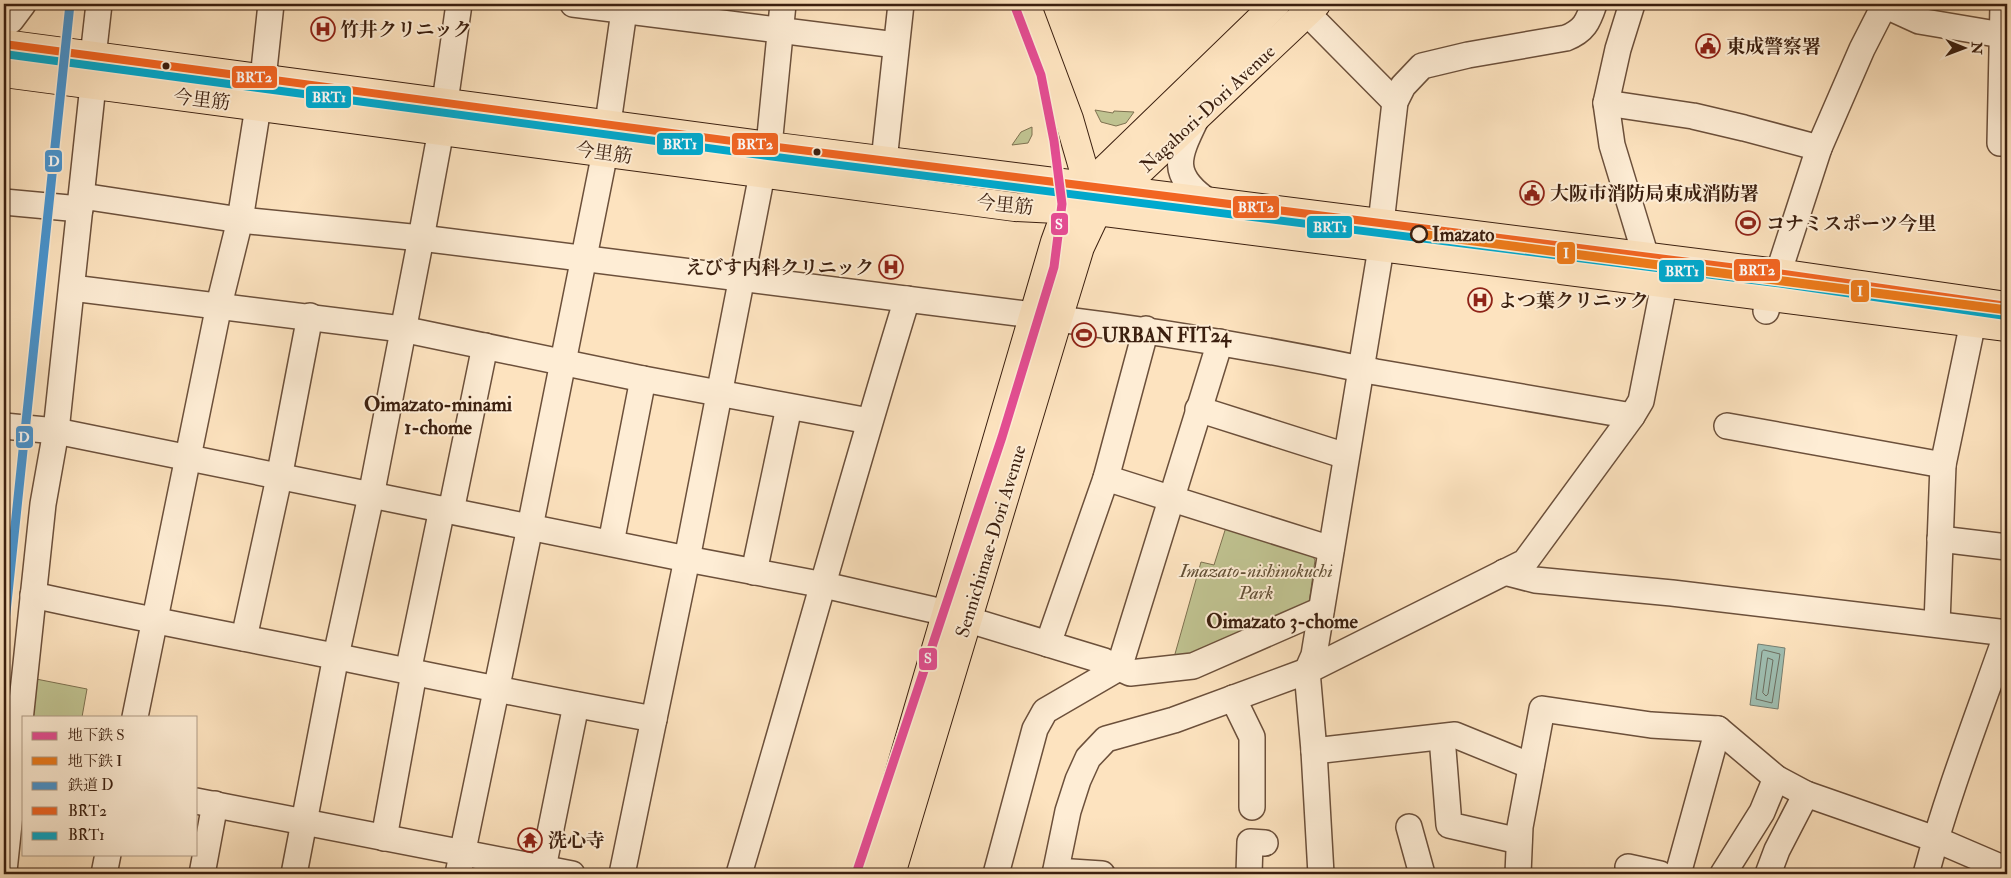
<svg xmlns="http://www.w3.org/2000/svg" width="2011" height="878" font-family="'IM FELL Double Pica','Noto Serif JP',serif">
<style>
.green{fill:#c0c391;stroke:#7e7150}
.water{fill:#9fbeb1;stroke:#777e70}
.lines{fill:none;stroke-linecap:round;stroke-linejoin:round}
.shore{stroke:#6d6e60;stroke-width:1}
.minor-casing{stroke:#6c503b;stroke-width:28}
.major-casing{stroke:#3b1f0f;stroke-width:30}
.highway-casing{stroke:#3b1f0f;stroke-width:30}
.minor{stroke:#feedd5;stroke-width:25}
.major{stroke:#fde3bf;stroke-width:28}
.highway{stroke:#fde3bf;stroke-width:28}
.bus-1-casing{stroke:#feedd5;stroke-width:11}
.bus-2-casing{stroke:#feedd5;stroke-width:11}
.bus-1{stroke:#f26522;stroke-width:8}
.bus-2{stroke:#00a9ce;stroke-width:8}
.rail-1-casing{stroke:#feedd5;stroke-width:12}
.rail-1{stroke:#4694d1;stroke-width:9}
.metro-1-casing{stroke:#feedd5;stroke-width:12}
.metro-2-casing{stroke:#feedd5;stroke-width:12}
.metro-1{stroke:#e44d93;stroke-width:9}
.metro-2{stroke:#ee7b1a;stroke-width:9}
.bus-dot{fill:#3b1f0f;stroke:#feedd5;stroke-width:2}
.stop-dot{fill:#feedd5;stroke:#3b1f0f;stroke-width:2.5}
.labels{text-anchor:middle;stroke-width:4;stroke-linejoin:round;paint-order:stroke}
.poi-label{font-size:19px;font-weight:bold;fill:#3b1f0f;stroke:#feedd5;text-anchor:start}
.street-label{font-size:19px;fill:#3b1f0f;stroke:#feedd5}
.stop-label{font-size:19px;font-weight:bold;fill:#3b1f0f;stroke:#feedd5;text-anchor:start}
.park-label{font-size:19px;font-style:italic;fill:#635036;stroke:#feedd5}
.neighbourhood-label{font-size:20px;font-weight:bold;fill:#3b1f0f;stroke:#feedd5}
.line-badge{stroke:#feedd5;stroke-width:2}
.badge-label{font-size:14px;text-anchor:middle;font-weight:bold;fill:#fff}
</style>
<rect width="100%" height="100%" fill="#fde3bf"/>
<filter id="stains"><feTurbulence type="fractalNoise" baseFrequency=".004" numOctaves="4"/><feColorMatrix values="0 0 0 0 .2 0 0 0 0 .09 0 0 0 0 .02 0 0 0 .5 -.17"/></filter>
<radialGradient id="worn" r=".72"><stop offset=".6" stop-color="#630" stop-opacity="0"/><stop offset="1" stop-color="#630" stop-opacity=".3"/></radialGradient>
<g class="green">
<path d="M1095 110 1113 113 1114 111 1134 112 1126 123 1116 126 1101 122Z"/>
<path d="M1032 127V135L1028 143 1012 145 1021 132Z"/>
<path d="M1227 524 1310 552 1315 560 1309 603 1173 661 1201 562 1214 565Z"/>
<path d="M31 678 87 689 82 717H28Z"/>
</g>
<path class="water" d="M1758 644 1785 648 1778 709 1750 705Z"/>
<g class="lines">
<g class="shore">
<path d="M1764 650 1780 654 1772 703 1756 699 1762 652Z"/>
<path d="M1768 658 1773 660 1768 694 1766 696 1763 693Z"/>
</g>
<g class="minor-casing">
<g id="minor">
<path d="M573 4 896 45"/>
<path d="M1632 4 1618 49 1606 103 1612 145 1646 257"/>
<path d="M2003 4 2000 143H2007"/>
<path d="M1884 5 1919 21 2002 35"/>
<path d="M1307 13 1395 102"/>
<path d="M4 25 11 20 23 4"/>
<path d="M93 57 99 4"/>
<path d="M263 79 271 4"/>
<path d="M1606 103 1693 116 1744 128 1819 148"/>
<path d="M1197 117C1178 156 1168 174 1209 202"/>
<path d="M608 123 625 4"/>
<path d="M769 146 783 4"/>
<path d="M884 161 901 4"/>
<path d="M82 196 240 220 421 238 1033 315"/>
<path d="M4 202 80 209"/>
<path d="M1381 223 1395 102 1403 86 1422 66 1468 55 1566 38C1584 31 1588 22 1594 4"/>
<path d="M1381 248 1314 655 1307 671 1314 751 1455 735 1531 766"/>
<path d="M72 288 402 329 643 379 869 421"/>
<path d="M1766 311 1819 148 1862 49 1885 4"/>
<path d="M1058 319C1165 332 1270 350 1376 372L1632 416"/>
<path d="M1198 409 1346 456"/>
<path d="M4 426 56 431 687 559 824 585 947 613"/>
<path d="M1727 426 1943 465"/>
<path d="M1106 478 1331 549"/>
<path d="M451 511 485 346"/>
<path d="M1940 539 2007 547"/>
<path d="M611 543 643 379"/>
<path d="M754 572 789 407"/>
<path d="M1504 572 1535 580 1672 593 2007 633"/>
<path d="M33 595C133 617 234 636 334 656 441 678 547 700 654 719"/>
<path d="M966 619 1104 661 1130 673 1193 666 1321 610"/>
<path d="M1937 624 1943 465 1973 322"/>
<path d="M244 638 279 478 310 316"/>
<path d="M1048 644 1106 478 1146 329"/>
<path d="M408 672 442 509"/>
<path d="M1233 698 1252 737V807"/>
<path d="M135 717 219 305 240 220 258 107"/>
<path d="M1442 737 1449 825 1519 841"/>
<path d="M1314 751 1321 874"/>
<path d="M196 801 572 874"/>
<path d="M1409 827 1422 874"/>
<path d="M384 838 414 673"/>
<path d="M1628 867 1660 874"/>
<path d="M543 868 576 705"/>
<path d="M4 871 43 504 56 431 93 85"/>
<path d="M1056 871 1102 874"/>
<path d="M104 874 108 854"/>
<path d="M202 874 215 804"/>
<path d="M294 874 336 656 371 496 421 238 441 130 459 4"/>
<path d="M458 874 530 527 605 152"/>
<path d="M622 874 687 559 762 174"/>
<path d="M739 874C796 683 848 490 907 299"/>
<path d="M996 874 1035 729 1045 711 1119 668 1220 342"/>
<path d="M1055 874 1068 811 1078 780 1088 758 1106 739 1174 720 1307 671 1525 562 1632 416 1641 401 1664 284"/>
<path d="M1249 874 1250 842 1265 843"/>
<path d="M1518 874 1520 827 1542 709 1651 725 1718 729 1776 778 1806 794 1935 839 2007 870"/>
<path d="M1678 874 1718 729"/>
<path d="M1723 874 1762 812 1776 778"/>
<path d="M1768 874 1777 850 1806 794"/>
<path d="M1926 874C1948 792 1979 713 2007 633"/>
</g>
</g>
<g class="major-casing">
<g id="major">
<path d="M1026 4 1069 119 1093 202"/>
<path d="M4 44 769 146 1777 273 2007 306"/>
<path d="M4 73 1015 207 1097 211 2007 327"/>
</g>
</g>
<g class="highway-casing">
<g id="highway">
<path d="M870 874 1055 242 1067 209 1088 186 1276 4"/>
<path d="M891 874 1058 319 1080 247 1097 211 1316 4"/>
</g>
</g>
<use href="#minor" class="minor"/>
<use href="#major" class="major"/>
<use href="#highway" class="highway"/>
<g class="bus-1-casing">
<path id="bus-1" d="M4 44 769 146 1777 273 2007 306"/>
</g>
<g class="bus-2-casing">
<path id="bus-2" d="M4 54 768 156 1776 283 2006 316"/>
</g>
<use href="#bus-1" class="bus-1"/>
<use href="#bus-2" class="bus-2"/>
<g class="rail-1-casing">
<path id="rail-1" d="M4 631 70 4"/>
</g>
<use href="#rail-1" class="rail-1"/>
<g class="metro-1-casing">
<path id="metro-1" d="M856 874 1002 437 1054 267 1062 204 1054 141 1041 75 1014 4"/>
</g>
<g class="metro-2-casing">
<path id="metro-2" d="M1419 234 2007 310"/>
</g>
<use href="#metro-1" class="metro-1"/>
<use href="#metro-2" class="metro-2"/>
</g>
<defs>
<g id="hospital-ring" transform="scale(1.25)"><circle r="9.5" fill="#feedd5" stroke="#8f2418" stroke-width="1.5"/><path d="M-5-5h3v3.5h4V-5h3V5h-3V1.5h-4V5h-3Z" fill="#8f2418"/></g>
<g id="civic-ring" transform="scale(1.25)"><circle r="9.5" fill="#feedd5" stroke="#8f2418" stroke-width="1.5"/><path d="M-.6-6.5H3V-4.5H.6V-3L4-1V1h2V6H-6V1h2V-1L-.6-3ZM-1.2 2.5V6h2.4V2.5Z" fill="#8f2418"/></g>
<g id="stadium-ring" transform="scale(1.25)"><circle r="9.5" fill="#feedd5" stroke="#8f2418" stroke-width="1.5"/><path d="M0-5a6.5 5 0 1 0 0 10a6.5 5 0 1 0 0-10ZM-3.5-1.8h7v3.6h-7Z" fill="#8f2418"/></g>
<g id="temple-ring" transform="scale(1.25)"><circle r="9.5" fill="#feedd5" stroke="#8f2418" stroke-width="1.5"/><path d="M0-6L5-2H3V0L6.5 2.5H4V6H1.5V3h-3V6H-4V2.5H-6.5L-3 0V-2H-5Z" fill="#8f2418"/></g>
</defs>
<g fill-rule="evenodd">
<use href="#hospital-ring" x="323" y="29"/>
<use href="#civic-ring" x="1708" y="46"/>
<use href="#civic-ring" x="1532" y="193"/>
<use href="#stadium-ring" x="1748" y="223"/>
<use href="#hospital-ring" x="891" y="267"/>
<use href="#hospital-ring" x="1480" y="300"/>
<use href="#stadium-ring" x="1084" y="335"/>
<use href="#temple-ring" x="530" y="840"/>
</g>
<g class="bus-dot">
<circle cx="166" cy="66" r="4.5"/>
<circle cx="817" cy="152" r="4.5"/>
</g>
<circle class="stop-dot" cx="1419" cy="234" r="8"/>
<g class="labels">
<g class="poi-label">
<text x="340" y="36">竹井クリニック</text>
<text x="1726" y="53">東成警察署</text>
<text x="1550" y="200">大阪市消防局東成消防署</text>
<text x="1766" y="230">コナミスポーツ今里</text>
<text x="874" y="274" text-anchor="end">えびす内科クリニック</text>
<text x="1498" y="307">よつ葉クリニック</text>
<text x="1102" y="342">URBAN FIT24</text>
<text x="548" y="847">洗心寺</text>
</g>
<g class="street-label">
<text transform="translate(202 99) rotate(7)" y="7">今里筋</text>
<text transform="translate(1207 108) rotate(-43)" y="7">Nagahori-Dori Avenue</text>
<text transform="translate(604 152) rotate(8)" y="7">今里筋</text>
<text transform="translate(1005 204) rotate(6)" y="7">今里筋</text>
<text transform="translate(990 541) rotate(-73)" y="7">Sennichimae-Dori Avenue</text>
</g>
<g class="stop-label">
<text x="1432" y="241">Imazato</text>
</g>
<g class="park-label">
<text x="1256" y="577">Imazato-nishinokuchi<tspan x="1256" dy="22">Park</tspan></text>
</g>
<g class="neighbourhood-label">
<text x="438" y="411">Oimazato-minami<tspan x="438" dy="23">1-chome</tspan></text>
<text x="1282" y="628">Oimazato 3-chome</text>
</g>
</g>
<g class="line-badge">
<rect x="231" y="65" width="47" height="24" rx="5" fill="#f26522"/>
<rect x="305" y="85" width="47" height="24" rx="5" fill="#00a9ce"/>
<rect x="731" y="132" width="48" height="24" rx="5" fill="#f26522"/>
<rect x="656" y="132" width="48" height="24" rx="5" fill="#00a9ce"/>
<rect x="44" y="149" width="19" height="24" rx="5" fill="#4694d1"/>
<rect x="1232" y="195" width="48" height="24" rx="5" fill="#f26522"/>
<rect x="1050" y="212" width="19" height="24" rx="5" fill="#e44d93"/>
<rect x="1306" y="215" width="47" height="24" rx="5" fill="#00a9ce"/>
<rect x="1556" y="241" width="20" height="24" rx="5" fill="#ee7b1a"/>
<rect x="1733" y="258" width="48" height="24" rx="5" fill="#f26522"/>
<rect x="1658" y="259" width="47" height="24" rx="5" fill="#00a9ce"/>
<rect x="1850" y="279" width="20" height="24" rx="5" fill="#ee7b1a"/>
<rect x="15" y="425" width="19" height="24" rx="5" fill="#4694d1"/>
<rect x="918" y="647" width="20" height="24" rx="5" fill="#e44d93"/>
</g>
<g class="badge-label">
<text x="254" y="82">BRT2</text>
<text x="329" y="102">BRT1</text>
<text x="755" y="149">BRT2</text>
<text x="680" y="149">BRT1</text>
<text x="54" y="166">D</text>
<text x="1256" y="212">BRT2</text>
<text x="1059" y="229">S</text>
<text x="1330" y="232">BRT1</text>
<text x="1566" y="258">I</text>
<text x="1757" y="275">BRT2</text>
<text x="1682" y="276">BRT1</text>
<text x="1860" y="296">I</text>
<text x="24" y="442">D</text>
<text x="928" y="663">S</text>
</g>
<rect width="2011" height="878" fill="none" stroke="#fde3bf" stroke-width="20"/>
<rect x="5" y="5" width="2001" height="868" fill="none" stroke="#3b1f0f" stroke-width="2.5"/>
<rect x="10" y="10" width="1991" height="858" fill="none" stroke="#3b1f0f"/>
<rect x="22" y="716" width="175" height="140" fill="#feedd5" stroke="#b09b86"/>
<rect x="32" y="732" width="25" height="8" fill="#e44d93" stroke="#b09b86"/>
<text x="68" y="740" font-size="15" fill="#3b1f0f">地下鉄 S</text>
<rect x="32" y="757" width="25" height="8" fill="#ee7b1a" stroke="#b09b86"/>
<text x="68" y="766" font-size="15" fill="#3b1f0f">地下鉄 I</text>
<rect x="32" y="782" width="25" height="8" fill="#4694d1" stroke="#b09b86"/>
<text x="68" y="790" font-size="15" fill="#3b1f0f">鉄道 D</text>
<rect x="32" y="807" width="25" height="8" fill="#f26522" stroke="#b09b86"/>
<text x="68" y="816" font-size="15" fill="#3b1f0f">BRT2</text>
<rect x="32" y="832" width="25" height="8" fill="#00a9ce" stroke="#b09b86"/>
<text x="68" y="840" font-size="15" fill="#3b1f0f">BRT1</text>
<g transform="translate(1964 48) rotate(91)" stroke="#feedd5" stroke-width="4" paint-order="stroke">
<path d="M0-4L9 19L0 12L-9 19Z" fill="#3b1f0f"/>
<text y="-8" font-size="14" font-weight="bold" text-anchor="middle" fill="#3b1f0f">N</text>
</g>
<rect width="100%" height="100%" filter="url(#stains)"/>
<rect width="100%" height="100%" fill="url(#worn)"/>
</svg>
